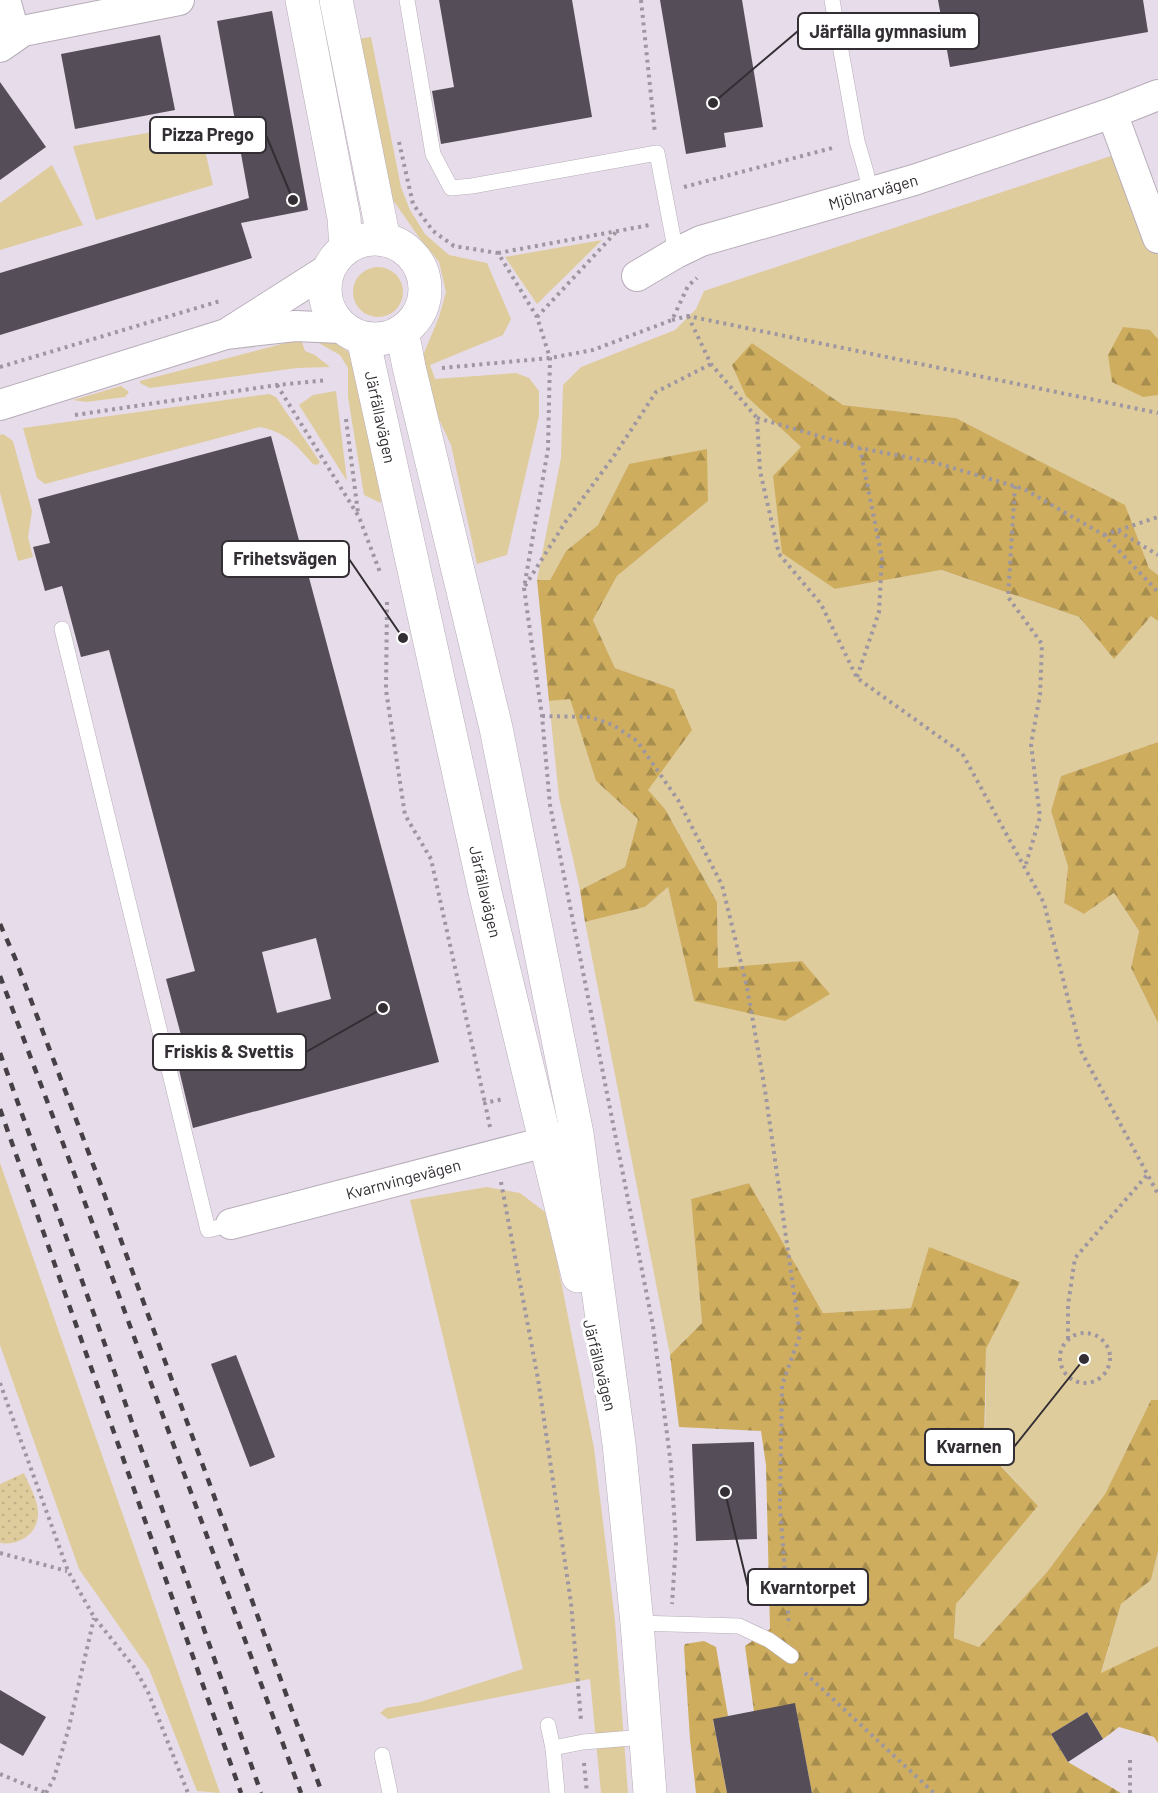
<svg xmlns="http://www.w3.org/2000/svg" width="1158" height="1793" font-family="Barlow,sans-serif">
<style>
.grass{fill:#dfcc9d}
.forest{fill:url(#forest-firs)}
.park{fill:url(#park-dots)}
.building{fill:#554d57;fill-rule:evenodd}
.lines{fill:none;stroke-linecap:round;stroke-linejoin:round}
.service-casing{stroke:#b7adb9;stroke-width:16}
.minor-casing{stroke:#b7adb9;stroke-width:32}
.tertiary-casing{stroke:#b7adb9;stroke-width:34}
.path{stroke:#9e96a0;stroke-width:4;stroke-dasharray:3 4.5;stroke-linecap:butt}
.service{stroke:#fff;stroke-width:15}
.minor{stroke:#fff;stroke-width:30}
.tertiary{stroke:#fff;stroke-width:33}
.rail{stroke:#454046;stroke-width:4.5;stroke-dasharray:8 8;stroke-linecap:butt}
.labels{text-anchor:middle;stroke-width:6;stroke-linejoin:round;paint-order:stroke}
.street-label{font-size:16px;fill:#322e33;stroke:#fff}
.leader{fill:none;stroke:#322e33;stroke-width:2}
.callout-dot{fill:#322e33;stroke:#fff;stroke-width:2}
.callout{fill:#fff;stroke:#322e33;stroke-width:2}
.callout-label{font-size:18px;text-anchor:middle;font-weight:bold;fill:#322e33}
</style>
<defs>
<pattern id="forest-firs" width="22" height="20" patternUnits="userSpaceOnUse" patternTransform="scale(1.5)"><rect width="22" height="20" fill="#ceae5e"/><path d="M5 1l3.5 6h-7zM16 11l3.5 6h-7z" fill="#a88e4e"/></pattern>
<pattern id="park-dots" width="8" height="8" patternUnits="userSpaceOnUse" patternTransform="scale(1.5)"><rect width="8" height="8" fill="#dfcc9d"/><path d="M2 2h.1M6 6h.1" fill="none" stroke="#c0b088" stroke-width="1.8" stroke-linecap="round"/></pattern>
</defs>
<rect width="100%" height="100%" fill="#e7dce9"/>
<g class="grass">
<path d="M371 37 401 187 410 210 425 234 449 255 487 263 511 319 503 335 430 365 435 379 516 373 529 378 539 391V416L507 555 477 564 451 445 423 385 419 365 439 317 446 292 439 262 418 236 393 200 356 39Z"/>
<path d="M199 124 213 185 96 220 73 146Z"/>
<path d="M1117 154 1123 159 1158 255V575L1149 568 1124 505 956 418 843 405 752 343 746 396 801 447 835 589 940 570 1079 617 1113 658 1152 615 1158 621V742L1061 776 1051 811 1068 867 1064 903 1084 914 1114 893 1139 931 1131 968 1158 1023V1400H1151L1105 1494 1047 1572 979 1647 954 1638 956 1604 1038 1506 985 1448 986 1349 1019 1282 911 1308 823 1313 749 1183 691 1199 702 1323 670 1355 585 922 645 907 668 887 694 1001 802 961 718 969 717 902 665 809 647 790 674 689 615 668 593 620 617 576 708 501 629 464 598 525 566 551 550 580H537L561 458 563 385 581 367 675 330 696 309 704 291Z"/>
<path d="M52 165 83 225 0 250V203Z"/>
<path d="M602 240 537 304 505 257Z"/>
<circle cx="378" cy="292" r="25"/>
<path d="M328 338 350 353 374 412 381 503 364 495 348 397V368L340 355 315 341Z"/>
<path d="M301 339 305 351 315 355 330 367 297 368 150 388 140 383V381Z"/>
<path d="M121 386 129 392 125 397 86 402 73 400Z"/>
<path d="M336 391 347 481 299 405 313 395Z"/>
<path d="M269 394 276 397 320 462 317 465 313 464C296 445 286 432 260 427L45 484 37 478 23 428Z"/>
<path d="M3 434 13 441 32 511 28 537 33 557 18 561 0 493V435Z"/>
<path d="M570 698 596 781 638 819 625 867 580 890 559 797 549 701Z"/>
<path d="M0 1163 220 1793 197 1791 149 1669 79 1569 0 1345Z"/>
<path d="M487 1187 520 1193 545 1212 557 1261 594 1448 615 1621 628 1793H601L590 1679 388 1719 380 1713 386 1708 420 1702 523 1669 410 1200Z"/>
<path d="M1158 1551V1646L1101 1674 1121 1604 1151 1580Z"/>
</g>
<g class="forest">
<path d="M1123 327 1150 330 1158 339V395L1143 397 1112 382 1108 355Z"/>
<path d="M752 343 843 405 956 418 1125 505 1149 568 1158 575V621L1151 616 1114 659 1079 617 941 570 835 589 782 553 773 476 801 447 746 396 732 365Z"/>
<path d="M707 449 708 501 617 576 593 620 615 668 674 689 692 730 648 790 665 809 717 902 718 968 802 961 830 994 785 1021 694 1001 668 887 645 907 585 922 580 890 625 867 638 819 596 781 570 699 549 701 537 580H550L566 551 598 525 629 464Z"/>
<path d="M1158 742V1023L1131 968 1139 931 1114 893 1084 914 1064 903 1068 867 1051 811 1061 776Z"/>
<path d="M749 1183 823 1313 911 1308 929 1247 1020 1282 986 1349 984 1448 1038 1506 956 1604 954 1638 979 1647 1047 1572 1105 1494 1151 1400H1158V1551L1151 1580 1121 1604 1101 1673 1158 1646V1743L1154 1737 1119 1727 1103 1739 1087 1712 1051 1734 1068 1762 1121 1793H812L795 1704 754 1712 745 1646 770 1629 766 1465 761 1431 679 1427 670 1355 702 1323 691 1199Z"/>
<path d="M704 1641 716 1647 728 1716 713 1720 727 1793H696L690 1739 684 1647 685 1644Z"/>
</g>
<path class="park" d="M24 1473C29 1486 39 1501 38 1515 37 1535 18 1546 0 1543V1484Z"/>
<g class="building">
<path d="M439 0H572L592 117 441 144 432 91 454 87Z"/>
<path d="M660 0H742L763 127 724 133 726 147 686 154Z"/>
<path d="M938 0H1143L1148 32 950 67Z"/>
<path d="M272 11 308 210 241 223 252 258 0 335V273L249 198 217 21Z"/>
<path d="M160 35 175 110 75 129 61 54Z"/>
<path d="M0 82 46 147 0 180Z"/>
<path d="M271 436 439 1062 193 1128 175 1053 185 1050 166 979 195 971 109 650 81 657 62 586 45 591 33 547 50 543 38 499ZM316 938 331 999 277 1013 262 952Z"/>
<path d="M236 1355 275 1457 250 1467 211 1364Z"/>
<path d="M754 1442 757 1539 696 1541 692 1444Z"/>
<path d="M0 1690 46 1717 23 1756 0 1743Z"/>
<path d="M795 1703 812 1793H727L713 1719Z"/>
<path d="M1087 1712 1103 1739 1068 1762 1051 1734Z"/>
</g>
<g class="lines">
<g class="service-casing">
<g id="service">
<path d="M407 0 433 154 451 188 472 186 657 153 676 253"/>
<path d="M832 0 857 141 866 172 870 193"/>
<path d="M62 629 208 1230 231 1224"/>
<path d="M637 1623 739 1626 769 1640 791 1656"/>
<path d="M548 1725 553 1748 557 1792"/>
<path d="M553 1748 583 1742 645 1737"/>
<path d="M382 1755 390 1793"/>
</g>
</g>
<g class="minor-casing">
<g id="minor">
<path d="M5 0 15 35"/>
<path d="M0 47 23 31 179 0"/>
<path d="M1112 113 1158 238"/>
<path id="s1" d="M637 276 676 253 701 241 914 180 1112 113 1158 95"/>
<path d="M231 331 330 268"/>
<path d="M0 405 226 334 295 326 342 328"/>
<path id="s2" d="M231 1224 568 1136"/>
</g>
</g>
<g class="tertiary-casing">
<g id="tertiary">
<path d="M302 0 344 218 346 247"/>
<path d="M336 0 384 240"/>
<circle cx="375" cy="289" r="50"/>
<path d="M402 331 409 367 496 728 577 1134 619 1444 637 1623 650 1793"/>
<path id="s3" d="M363 338 485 892 578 1276"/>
</g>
</g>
<g class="path">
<path d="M641 0 655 134"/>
<path d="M399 142 413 204 433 231 454 246 498 253 537 317 550 358 548 449 524 588 542 716 550 805 653 1326 671 1465 676 1543 672 1604"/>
<path d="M684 187 836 147"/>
<path d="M498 253 650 225"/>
<path d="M688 316 711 364 757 418 760 471 779 554 821 604 857 678 962 753 1044 903 1081 1051 1158 1194"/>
<path d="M537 317 616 232"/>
<path d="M672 320 688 316 1158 413"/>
<path d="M0 367 220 301"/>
<path d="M442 368 550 358 593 350 672 320 688 286 697 278"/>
<path d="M277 385 359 517 381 575"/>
<path d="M75 415 277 385 327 380"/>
<path d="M757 418 860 448 936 463 1024 489 1104 535 1158 592"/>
<path d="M346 419 358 513"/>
<path d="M1015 486 1008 597 1042 644 1040 695 1031 744 1040 817 1026 864"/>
<path d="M1118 531 1158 555"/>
<path d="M1104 535 1158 517"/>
<path d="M525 586 566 521 614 456 656 392 711 364"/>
<path d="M387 602 386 690 405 815 431 859 485 1103"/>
<path d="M857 677 879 612 882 558 860 448"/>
<path d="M542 716 590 717 613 725 637 741 678 800 722 885 747 987 765 1090 800 1335 782 1385 780 1506 789 1626"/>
<path d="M490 1127 485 1103 503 1099"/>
<path d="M501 1182 538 1379 571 1603 581 1720"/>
<circle cx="1085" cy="1358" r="25"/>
<path d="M1068 1339V1305L1075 1258 1148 1174"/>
<path d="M0 1383 68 1571 94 1617 134 1667 148 1692 188 1793"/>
<path d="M0 1553 67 1571"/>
<path d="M805 1673 934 1793"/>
<path d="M584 1763 587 1793"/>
<path d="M0 1774 46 1793"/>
<path d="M46 1793 54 1778 68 1731 94 1618"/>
<path d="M1130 1793V1760"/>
</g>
<use href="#service" class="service"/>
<use href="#minor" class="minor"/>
<use href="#tertiary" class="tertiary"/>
<g class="rail">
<path d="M0 924 15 958 102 1188 322 1793"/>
<path d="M0 976 70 1162 301 1793"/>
<path d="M0 1053 104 1342 261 1793"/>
<path d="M0 1109 241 1793"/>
</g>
</g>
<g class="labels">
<g class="street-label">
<text dy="6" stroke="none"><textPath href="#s1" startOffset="252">Mjölnarvägen</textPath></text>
<text dy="6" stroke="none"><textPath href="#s3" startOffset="81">Järfällavägen</textPath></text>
<text dy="6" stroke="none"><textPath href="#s3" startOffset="567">Järfällavägen</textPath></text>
<text dy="6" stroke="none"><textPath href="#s2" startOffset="178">Kvarnvingevägen</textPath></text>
<text transform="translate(600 1365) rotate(76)" y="6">Järfällavägen</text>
</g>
</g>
<path class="leader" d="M713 103L798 31M293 200L266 135M403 638L349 559M383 1008L306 1052M1084 1359L1014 1447M725 1492L748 1587"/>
<g class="callout-dot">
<circle cx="713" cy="103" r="6"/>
<circle cx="293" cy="200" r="6"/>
<circle cx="403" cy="638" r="6"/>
<circle cx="383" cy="1008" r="6"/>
<circle cx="1084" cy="1359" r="6"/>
<circle cx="725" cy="1492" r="6"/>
</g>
<g class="callout">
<rect x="798" y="13" width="181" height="36" rx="6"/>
<rect x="150" y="117" width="116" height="36" rx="6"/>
<rect x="222" y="541" width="127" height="36" rx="6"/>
<rect x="153" y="1034" width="153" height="36" rx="6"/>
<rect x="925" y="1429" width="89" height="36" rx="6"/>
<rect x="748" y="1569" width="120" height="36" rx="6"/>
</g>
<g class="callout-label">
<text x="888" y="38">Järfälla gymnasium</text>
<text x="208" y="141">Pizza Prego</text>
<text x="285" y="565">Frihetsvägen</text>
<text x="229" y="1058">Friskis &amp; Svettis</text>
<text x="969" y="1453">Kvarnen</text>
<text x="808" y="1594">Kvarntorpet</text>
</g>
</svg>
